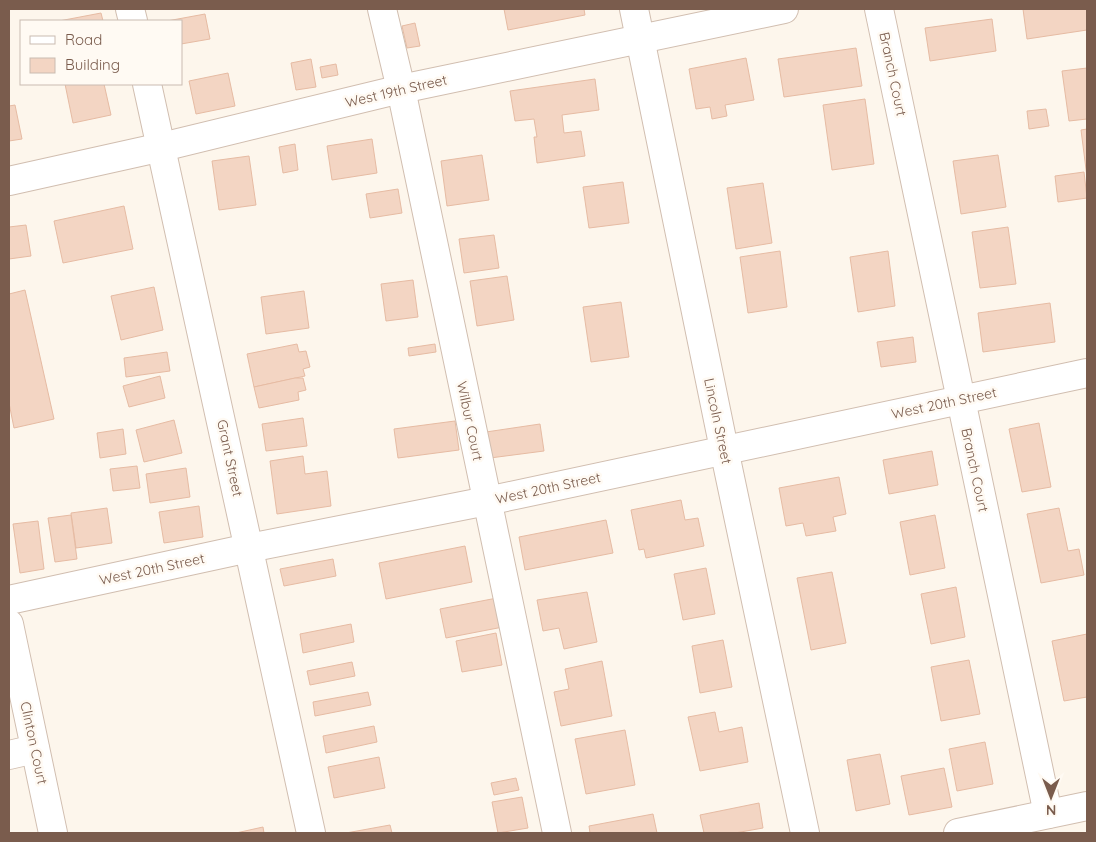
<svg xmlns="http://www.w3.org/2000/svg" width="1096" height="842" font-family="Quicksand,sans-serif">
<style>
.building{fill:#f3d5c3;stroke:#e6bba3}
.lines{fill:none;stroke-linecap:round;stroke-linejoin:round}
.minor-casing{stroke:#d1beb0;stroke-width:30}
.minor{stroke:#fff;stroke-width:28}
.labels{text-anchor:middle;stroke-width:5;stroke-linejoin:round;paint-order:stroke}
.street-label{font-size:14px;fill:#7a5c4d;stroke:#fffaf3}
</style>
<rect width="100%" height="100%" fill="#fdf6ec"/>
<g class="building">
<path d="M504 9H584L585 15 508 30Z"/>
<path d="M1023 9H1087V30L1027 39Z"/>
<path d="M101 13 103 21H59Z"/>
<path d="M205 14 210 39 181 44V21H167Z"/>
<path d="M992 19 996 51 930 61 925 28Z"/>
<path d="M415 23 420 46 407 48 402 26Z"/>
<path d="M856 48 862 86 784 97 778 59Z"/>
<path d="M746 58 754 100 725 105 727 116 712 119 710 107 696 109 689 69Z"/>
<path d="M311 59 316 87 296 90 291 63Z"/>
<path d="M336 64 338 75 322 78 320 67Z"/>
<path d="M1087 68V119L1069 121 1062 71Z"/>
<path d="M228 73 235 106 196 114 189 81Z"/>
<path d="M595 79 599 110 562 115 564 133 581 131 585 156 537 163 534 137H537L534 119 515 121 510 91Z"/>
<path d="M65 84H104L111 115 73 123Z"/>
<path d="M865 99 874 164 832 170 823 105Z"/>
<path d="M15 105 22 139 9 141V106Z"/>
<path d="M1046 109 1049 126 1029 129 1027 111Z"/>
<path d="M1087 129V177L1081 130Z"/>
<path d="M372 139 377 173 332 180 327 146Z"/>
<path d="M295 144 298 170 283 173 279 147Z"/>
<path d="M482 155 489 200 447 206 441 161Z"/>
<path d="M998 155 1006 207 961 214 953 161Z"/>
<path d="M249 156 256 205 219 210 212 161Z"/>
<path d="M1084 172 1087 198 1058 202 1055 176Z"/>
<path d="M623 182 629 223 589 228 583 187Z"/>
<path d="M763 183 772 243 736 249 727 188Z"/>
<path d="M398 189 402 213 370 218 366 194Z"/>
<path d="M124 206 133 249 63 263 54 221Z"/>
<path d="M26 225 31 256 9 259V227Z"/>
<path d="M1008 227 1016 284 980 288 972 232Z"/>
<path d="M494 235 499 268 464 273 459 239Z"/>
<path d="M780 251 787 307 748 313 740 257Z"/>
<path d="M888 251 895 306 858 312 850 257Z"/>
<path d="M507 276 514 320 477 326 470 281Z"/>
<path d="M413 280 418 317 386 321 381 284Z"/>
<path d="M154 287 163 330 121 340 111 296Z"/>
<path d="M25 290 54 419 14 428 9 403V294Z"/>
<path d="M304 291 309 328 266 334 261 297Z"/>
<path d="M621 302 629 357 591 362 583 307Z"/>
<path d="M1050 303 1055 342 983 352 978 313Z"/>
<path d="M913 337 916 362 881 367 877 342Z"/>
<path d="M297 344 299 352 306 351 310 367 303 369 305 376 254 387 247 354Z"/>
<path d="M435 344 436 352 409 356 408 348Z"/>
<path d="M167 352 170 371 126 377 124 358Z"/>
<path d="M160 376 165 398 129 407 123 386Z"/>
<path d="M295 378H303L306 390 298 392 299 400 259 408 254 387Z"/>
<path d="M303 418 307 446 266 451 262 424Z"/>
<path d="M174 420 182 453 144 462 136 430Z"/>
<path d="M455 421 459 450 398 458 394 429Z"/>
<path d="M1039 423 1051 487 1022 492 1009 429Z"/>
<path d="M540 424 544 451 490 458 486 432Z"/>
<path d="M123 429 126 454 100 458 97 433Z"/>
<path d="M932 451 938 485 889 494 883 460Z"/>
<path d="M303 456 305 474 327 471 331 506 277 514 270 461Z"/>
<path d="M137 466 140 488 113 491 110 469Z"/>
<path d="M186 468 190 497 150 503 146 474Z"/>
<path d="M839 477 846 514 833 517 836 531 806 536 803 523 786 526 779 488Z"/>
<path d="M681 500 685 520 698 518 704 546 646 558 644 549 639 550 631 510Z"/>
<path d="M199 506 203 537 164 543 159 512Z"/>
<path d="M107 508 112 543 76 548 71 513Z"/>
<path d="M1059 508 1068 551 1079 549 1084 575 1041 583 1027 514Z"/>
<path d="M71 515 77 559 55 562 48 518Z"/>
<path d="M935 515 945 568 910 575 900 522Z"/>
<path d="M606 520 613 553 525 570 519 537Z"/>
<path d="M38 521 44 569 20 573 13 524Z"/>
<path d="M465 546 472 582 386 599 379 563Z"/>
<path d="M333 559 336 576 284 586 280 569Z"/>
<path d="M706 568 715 614 683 620 674 574Z"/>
<path d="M832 572 846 643 811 650 797 578Z"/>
<path d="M956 587 965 637 931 644 921 594Z"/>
<path d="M587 592 597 642 564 649 559 628 543 631 537 600Z"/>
<path d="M497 598 503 627 446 638 440 609Z"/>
<path d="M351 624 354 642 303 653 300 634Z"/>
<path d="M496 633 502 665 462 672 456 641Z"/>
<path d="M1087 634V697L1064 701 1052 641Z"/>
<path d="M723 640 732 687 700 693 692 646Z"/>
<path d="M969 660 980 714 941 721 931 667Z"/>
<path d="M602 661 612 716 561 726 554 692 569 689 565 669Z"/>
<path d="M352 662 355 676 310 685 307 671Z"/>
<path d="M368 692 371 705 315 716 313 702Z"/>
<path d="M715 712 719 732 742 727 748 762 700 771 688 717Z"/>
<path d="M374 726 377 742 326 753 323 736Z"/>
<path d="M625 730 635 785 586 794 575 739Z"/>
<path d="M985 742 993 784 957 791 949 749Z"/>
<path d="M880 754 890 804 856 811 847 760Z"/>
<path d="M379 757 385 788 334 798 328 767Z"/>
<path d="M944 768 952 807 909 815 901 776Z"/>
<path d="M516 778 519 790 494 795 491 783Z"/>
<path d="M522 797 528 828 498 833 492 802Z"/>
<path d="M759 803 763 828 735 833H704L700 815Z"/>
<path d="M653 814 657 833H590L589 826Z"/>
<path d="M390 825 392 833H346Z"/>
<path d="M263 827 264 833H236Z"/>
</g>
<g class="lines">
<g class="minor-casing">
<g id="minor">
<path d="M130 9 133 21"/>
<path d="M382 9 401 89 557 833"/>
<path d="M634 9 724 449 805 833"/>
<path d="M879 9 1048 814"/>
<path d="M147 84 311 833"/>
<path d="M9 181 162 147 401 89 784 9"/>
<path d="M9 600 249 548 487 501 1087 373"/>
<path d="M9 624 53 833"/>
<path d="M9 755 35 749"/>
<path d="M958 833 1087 806"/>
</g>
</g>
<use href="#minor" class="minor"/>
</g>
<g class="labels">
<g class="street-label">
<text transform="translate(893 74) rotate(78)" y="5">Branch Court</text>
<text transform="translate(396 91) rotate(-13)" y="5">West 19th Street</text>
<text transform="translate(944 403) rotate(-12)" y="5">West 20th Street</text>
<text transform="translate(470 421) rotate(78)" y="5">Wilbur Court</text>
<text transform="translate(718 421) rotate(78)" y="5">Lincoln Street</text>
<text transform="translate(230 458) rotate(78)" y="5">Grant Street</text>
<text transform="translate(975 470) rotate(78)" y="5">Branch Court</text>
<text transform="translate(548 488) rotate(-12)" y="5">West 20th Street</text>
<text transform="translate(152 569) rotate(-12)" y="5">West 20th Street</text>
<text transform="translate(34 743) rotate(78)" y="5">Clinton Court</text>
</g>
</g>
<rect width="1096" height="842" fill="none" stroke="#7a5c4d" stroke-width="20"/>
<rect x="20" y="20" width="162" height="65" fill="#fffaf3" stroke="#cabbb1"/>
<rect x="30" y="36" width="25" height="8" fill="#ffffff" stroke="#cabbb1"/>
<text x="65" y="45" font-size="15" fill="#7a5c4d">Road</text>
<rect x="30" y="58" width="25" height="15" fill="#f3d5c3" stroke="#cabbb1"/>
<text x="65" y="70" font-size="15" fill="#7a5c4d">Building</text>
<g transform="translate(1051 797) rotate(180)" stroke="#fffaf3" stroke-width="4" paint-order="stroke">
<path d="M0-4L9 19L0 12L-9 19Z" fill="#7a5c4d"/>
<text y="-8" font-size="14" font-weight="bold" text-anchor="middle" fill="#7a5c4d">N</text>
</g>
</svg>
